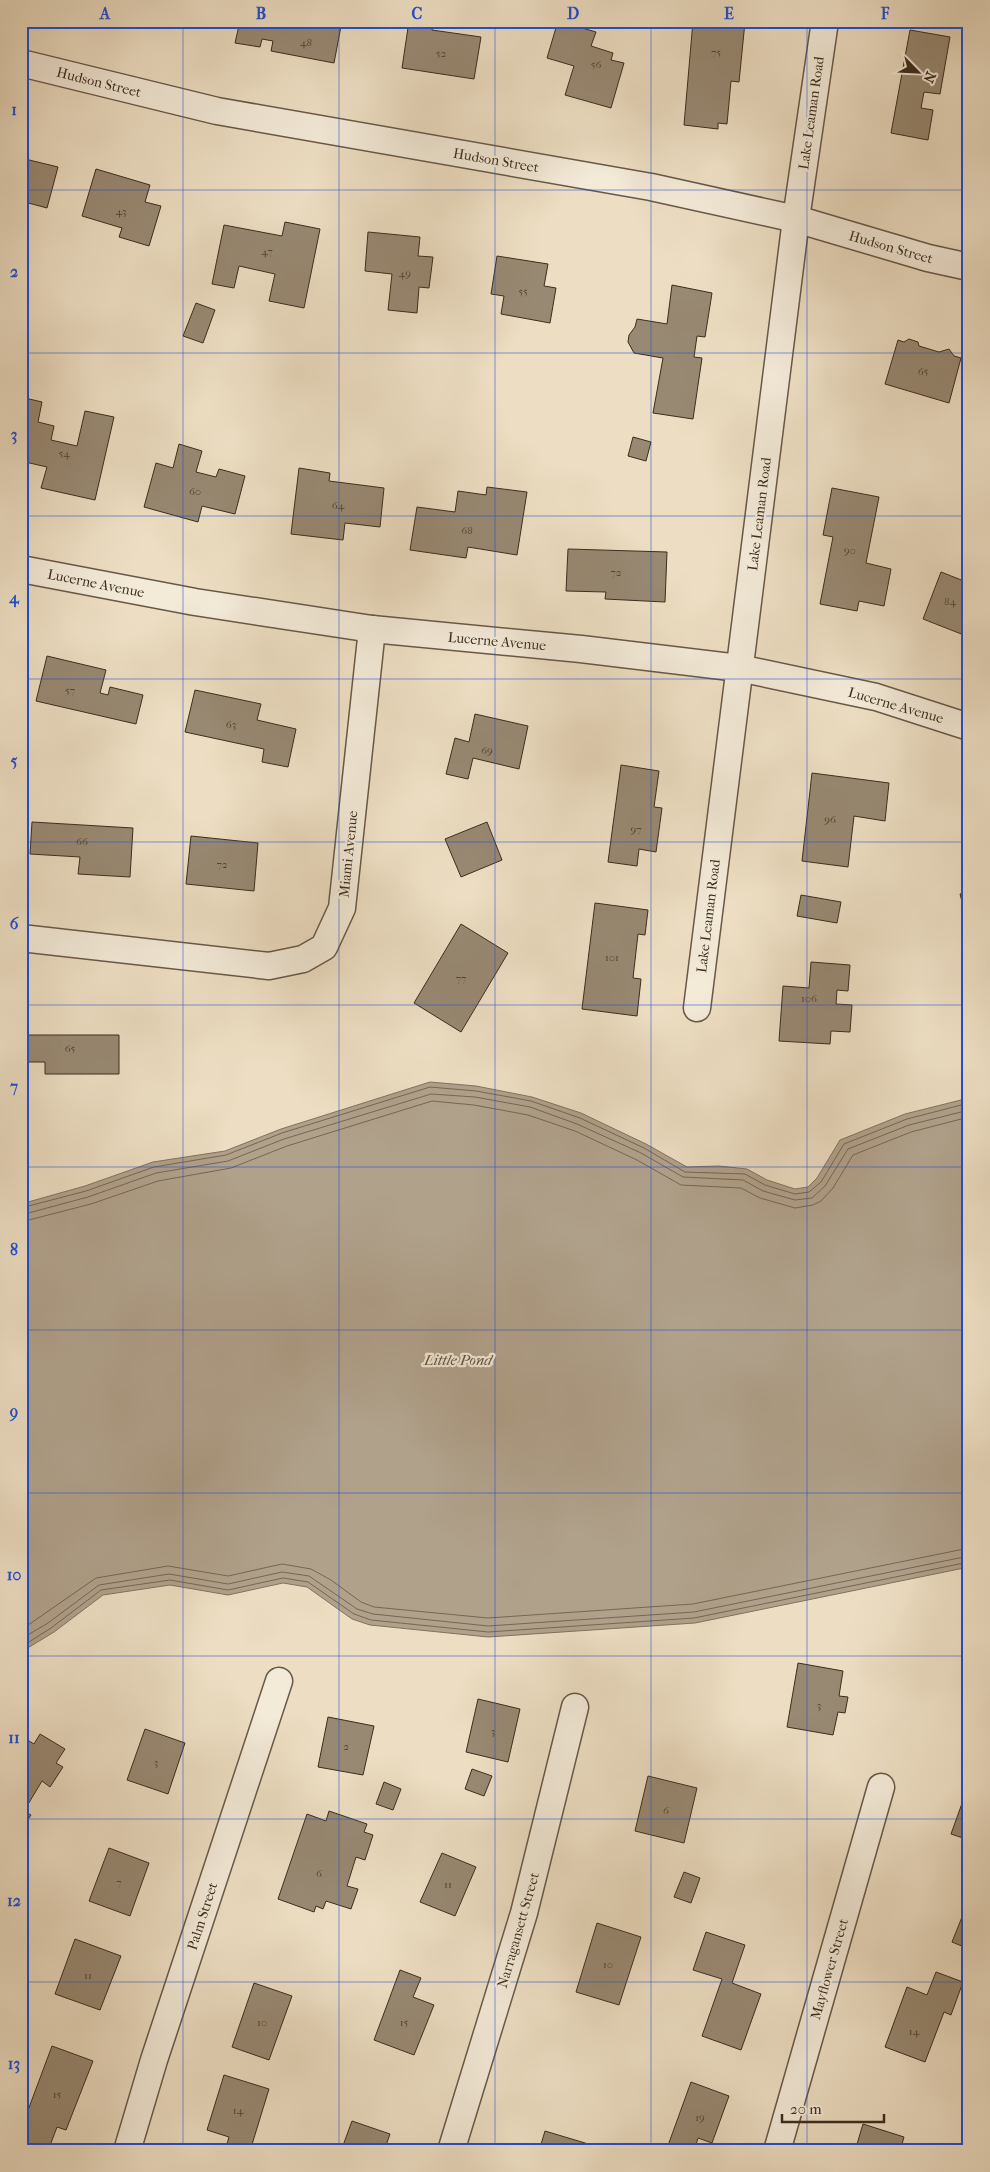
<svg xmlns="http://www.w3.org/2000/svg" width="990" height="2172" font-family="'IM FELL French Canon',serif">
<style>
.water{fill:#b0a18b;stroke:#81725f}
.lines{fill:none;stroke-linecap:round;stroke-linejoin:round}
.shore{stroke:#766654;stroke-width:1}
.building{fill:#988973;stroke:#3b2c1d}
.minor-casing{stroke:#685846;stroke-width:29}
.minor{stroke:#f3ead8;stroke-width:26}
.grid{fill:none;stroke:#1d4ed8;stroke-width:1;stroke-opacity:0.55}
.labels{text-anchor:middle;stroke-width:4.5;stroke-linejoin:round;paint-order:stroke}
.number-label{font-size:11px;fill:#524332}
.street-label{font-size:14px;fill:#3b2c1d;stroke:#f3ead8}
.water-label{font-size:15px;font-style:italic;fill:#5e4f3e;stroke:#f3ead8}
.neatline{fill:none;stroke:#1d4ed8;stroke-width:2}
.grid-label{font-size:16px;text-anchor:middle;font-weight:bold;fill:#1d4ed8}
</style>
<rect width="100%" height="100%" fill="#eddec3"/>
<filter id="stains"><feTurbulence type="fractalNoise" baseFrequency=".004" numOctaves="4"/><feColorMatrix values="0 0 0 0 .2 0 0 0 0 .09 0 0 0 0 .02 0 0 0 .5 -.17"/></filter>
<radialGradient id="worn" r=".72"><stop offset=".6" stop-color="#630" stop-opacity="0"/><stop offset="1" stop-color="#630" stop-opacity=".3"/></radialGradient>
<path class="water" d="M430 1082 476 1086 532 1097 581 1113 646 1144 687 1167 719 1166 747 1169 767 1180 795 1189 808 1187 817 1178 840 1140 905 1114 969 1098V1567L695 1623 488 1637 370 1625 352 1619 307 1587 283 1583 228 1595 170 1585 103 1595 54 1632 21 1652V1204L85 1186 153 1162 225 1151 281 1129Z"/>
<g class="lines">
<g class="shore">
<path d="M21 1208 86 1191 154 1167 226 1155 282 1133 430 1087 476 1091 531 1101 580 1118 644 1148 685 1172 745 1174 765 1185 795 1194 809 1192 821 1182 844 1144 907 1119 969 1103"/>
<path d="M21 1215 88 1197 156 1173 228 1161 284 1139 431 1094 475 1097 530 1107 577 1124 641 1153 683 1177 743 1180 763 1191 795 1200 812 1198 825 1186 848 1149 909 1125 969 1110"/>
<path d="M21 1222 91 1204 158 1181 231 1168 287 1146 432 1101 474 1105 528 1115 575 1131 637 1160 681 1185 741 1188 760 1198 795 1208 813 1205 821 1201 833 1188 853 1155 911 1132 969 1117"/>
<path d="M21 1630 96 1578 168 1566 228 1576 282 1564 311 1569 331 1580 361 1602 374 1607 488 1618 693 1604 969 1548"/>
<path d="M21 1639 48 1623 99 1585 169 1574 228 1584 282 1572 309 1576 357 1609 373 1614 488 1626 694 1612 969 1556"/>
<path d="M21 1647 51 1628 101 1590 170 1580 228 1590 283 1578 308 1582 354 1614 371 1620 488 1632 694 1618 969 1562"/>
</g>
</g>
<g class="building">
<path d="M240 21H342L334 63 271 51 273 41 262 39 260 47 235 43Z"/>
<path d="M409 21H433L432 30 481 37 474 79 402 68Z"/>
<path d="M558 21 596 32 591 46 613 53 611 60 624 63 611 108 565 95 574 66 547 58Z"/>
<path d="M693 21 745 22 739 82 731 81 727 124 718 123V129L684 125Z"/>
<path d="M910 30 950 37 940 94 924 92 921 108 933 110 928 140 891 133Z"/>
<path d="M21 158 58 167 47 208 21 201Z"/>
<path d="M96 169 150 185 145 202 161 206 149 246 119 237 122 228 82 216Z"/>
<path d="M285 222 320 229 304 308 269 301 275 274 239 266 234 288 212 284 224 225 282 236Z"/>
<path d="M368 232 420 237 418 256 433 257 429 288 419 287 417 313 388 310 392 274 365 271Z"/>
<path d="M497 256 548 264 544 286 556 288 550 323 501 314 504 296 491 294Z"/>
<path d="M672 285 712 293 705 337 697 336 694 357 702 358 693 419 653 413 663 358 634 353 628 342 629 335 635 327 637 319 667 324Z"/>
<path d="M196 303 215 310 203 343 183 336Z"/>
<path d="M909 339 918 342 919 346 939 352 949 349 954 356 961 358 949 403 885 384 898 340 904 342Z"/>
<path d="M21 397 42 402 38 422 54 426 51 440 77 446 85 411 114 417 95 500 41 488 47 467 21 461Z"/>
<path d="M969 432V447L965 445Z"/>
<path d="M633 437 651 442 646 461 628 456Z"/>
<path d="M179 444 202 451 196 472 216 477 219 469 245 476 235 514 202 506 198 522 144 507 156 463 173 468Z"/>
<path d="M299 468 330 473 329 481 384 488 380 527 345 523 343 540 291 534Z"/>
<path d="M487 487 527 492 517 555 468 547 466 558 410 550 417 507 455 512 458 491 486 495Z"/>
<path d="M832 488 879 497 866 563 891 569 884 606 859 601 857 611 820 604 833 537 823 535Z"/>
<path d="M568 549 667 552 665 602 605 599 606 592 566 591Z"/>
<path d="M941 572 969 583V637L923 619Z"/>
<path d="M47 656 106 670 100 693 108 695 110 687 143 695 136 724 36 701Z"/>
<path d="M195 690 261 704 257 720 296 729 288 767 262 762 264 749 185 732Z"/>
<path d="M475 714 528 726 519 769 473 758 468 779 446 774 455 738 469 742Z"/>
<path d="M621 765 659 771 654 807 662 808 656 852 639 849 637 866 608 862Z"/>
<path d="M812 773 889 783 885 821 854 816 848 867 802 861Z"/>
<path d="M32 822 133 828 130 877 78 874 80 857 30 854Z"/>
<path d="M487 822 502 860 461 877 445 839Z"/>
<path d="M191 836 258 843 254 891 186 884Z"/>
<path d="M969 891V928L960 894Z"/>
<path d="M801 895 841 902 837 923 797 916Z"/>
<path d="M595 903 648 910 645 935 638 934 633 978 641 979 637 1016 582 1009Z"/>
<path d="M461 924 508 953 461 1032 414 1003Z"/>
<path d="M811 962 850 965 848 991 837 990 836 1004 852 1005 850 1032 831 1031 830 1044 779 1041 783 986 809 988Z"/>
<path d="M21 1035H119V1074H45V1062H21Z"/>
<path d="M798 1663 843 1671 839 1696 848 1697 845 1713 838 1712 833 1735 787 1727Z"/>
<path d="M478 1699 520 1709 508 1762 466 1752Z"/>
<path d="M328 1717 374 1726 363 1775 318 1767Z"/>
<path d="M145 1729 185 1743 168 1794 127 1780Z"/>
<path d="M40 1734 65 1749 56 1763 63 1767 50 1787 42 1781 24 1811 31 1815 21 1830V1736L34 1744Z"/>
<path d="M472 1769 492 1776 484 1796 465 1789Z"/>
<path d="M648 1776 697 1788 684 1843 635 1831Z"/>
<path d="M384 1782 401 1789 393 1810 376 1804Z"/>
<path d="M969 1784V1840L951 1834Z"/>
<path d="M329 1811 367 1824 364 1832 373 1835 365 1860 356 1857 347 1886 358 1889 351 1909 326 1901 323 1909 316 1906 314 1912 278 1899 307 1814 326 1821Z"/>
<path d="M109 1848 149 1863 130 1916 89 1901Z"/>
<path d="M442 1853 476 1867 455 1916 420 1902Z"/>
<path d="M684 1872 700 1878 691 1903 674 1897Z"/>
<path d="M968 1902H969V1949L952 1942Z"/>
<path d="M597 1923 641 1937 619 2005 576 1992Z"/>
<path d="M706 1932 745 1945 732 1983 761 1994 741 2050 702 2036 722 1979 693 1970Z"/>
<path d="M75 1939 121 1956 100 2010 55 1994Z"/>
<path d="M400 1970 421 1978 413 1997 434 2005 414 2055 374 2040Z"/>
<path d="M936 1972 963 1982 951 2015 944 2012 925 2062 885 2047 907 1987 927 1995Z"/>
<path d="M254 1983 292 1996 269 2060 232 2047Z"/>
<path d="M52 2046 93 2061 66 2130 57 2127 48 2151H46L21 2142V2129Z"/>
<path d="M224 2075 269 2089 250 2151H225L229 2137 207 2130Z"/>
<path d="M691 2082 729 2096 712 2143 698 2138 694 2151H666Z"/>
<path d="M352 2121 390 2134 384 2151H341Z"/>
<path d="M863 2124 904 2137 900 2151H855Z"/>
<path d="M545 2131 595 2146 594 2151H539Z"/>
</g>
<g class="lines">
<g class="minor-casing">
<g id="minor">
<path d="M21 63 217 111 651 187 796 219 928 258 969 267"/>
<path d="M21 569 195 602 372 629 581 649 739 668 876 697 969 727"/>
<path d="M21 938 269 966 303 959 324 947 342 908 372 629"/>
<path d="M697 1008 796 219 825 21"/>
<path d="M127 2151 154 2060 279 1681"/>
<path d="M451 2151 524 1913 575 1707"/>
<path d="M777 2151 881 1787"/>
</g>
</g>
<use href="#minor" class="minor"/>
</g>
<path class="grid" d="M183 21V2151M339 21V2151M495 21V2151M651 21V2151M807 21V2151M21 190H969M21 353H969M21 516H969M21 679H969M21 842H969M21 1005H969M21 1167H969M21 1330H969M21 1493H969M21 1656H969M21 1819H969M21 1982H969"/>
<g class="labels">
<g class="number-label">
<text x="306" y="46">48</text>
<text x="716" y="56">75</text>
<text x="441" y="57">52</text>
<text x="596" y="68">56</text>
<text x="121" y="215">43</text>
<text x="267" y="255">47</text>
<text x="405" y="277">49</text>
<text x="523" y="295">55</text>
<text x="923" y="375">65</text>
<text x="64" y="457">54</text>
<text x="195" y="495">60</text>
<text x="338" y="509">64</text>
<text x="467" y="534">68</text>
<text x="850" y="554">90</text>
<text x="616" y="576">72</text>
<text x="950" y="605">84</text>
<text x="70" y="694">57</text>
<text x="231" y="728">63</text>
<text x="487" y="754">69</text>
<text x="830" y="823">96</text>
<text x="636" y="833">97</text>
<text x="82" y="845">66</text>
<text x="222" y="868">72</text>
<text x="612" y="961">101</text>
<text x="461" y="982">77</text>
<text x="809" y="1002">106</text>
<text x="70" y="1052">65</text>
<text x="819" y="1709">3</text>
<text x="493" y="1735">3</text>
<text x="346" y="1750">2</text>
<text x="156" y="1766">3</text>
<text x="666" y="1814">6</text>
<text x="319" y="1877">6</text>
<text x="119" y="1886">7</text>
<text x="448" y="1888">11</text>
<text x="608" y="1968">10</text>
<text x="88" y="1979">11</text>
<text x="262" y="2026">10</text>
<text x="404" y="2026">15</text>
<text x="914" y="2035">14</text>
<text x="57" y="2098">15</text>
<text x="238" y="2114">14</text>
<text x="700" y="2121">19</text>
</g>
<g class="street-label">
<text transform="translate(99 82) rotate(14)" y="5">Hudson Street</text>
<text transform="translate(811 113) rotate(-82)" y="5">Lake Leaman Road</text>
<text transform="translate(496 160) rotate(10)" y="5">Hudson Street</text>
<text transform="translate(891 247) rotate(16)" y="5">Hudson Street</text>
<text transform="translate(759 514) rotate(-83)" y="5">Lake Leaman Road</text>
<text transform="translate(96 583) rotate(11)" y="5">Lucerne Avenue</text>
<text transform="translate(497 641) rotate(5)" y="5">Lucerne Avenue</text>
<text transform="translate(896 705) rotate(16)" y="5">Lucerne Avenue</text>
<text transform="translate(348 854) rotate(-84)" y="5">Miami Avenue</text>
<text transform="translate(708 916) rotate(-83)" y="5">Lake Leaman Road</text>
<text transform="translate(202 1916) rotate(-72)" y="5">Palm Street</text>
<text transform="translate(518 1930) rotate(-74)" y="5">Narragansett Street</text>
<text transform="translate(829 1969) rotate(-74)" y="5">Mayflower Street</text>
</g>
<g class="water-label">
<text x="458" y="1365">Little Pond</text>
</g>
</g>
<rect width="990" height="2172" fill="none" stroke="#eddec3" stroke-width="55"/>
<g transform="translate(918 72) rotate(114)" stroke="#f3ead8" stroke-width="4" paint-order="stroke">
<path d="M0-4L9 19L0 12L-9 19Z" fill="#3b2c1d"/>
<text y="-8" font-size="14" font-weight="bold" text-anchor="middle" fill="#3b2c1d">N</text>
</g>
<path d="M782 2114v8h102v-8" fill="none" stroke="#3b2c1d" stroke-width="2.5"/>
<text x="790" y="2114" font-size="15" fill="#3b2c1d" stroke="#f3ead8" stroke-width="4" paint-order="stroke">20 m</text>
<rect x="28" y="28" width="934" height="2116" class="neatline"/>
<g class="grid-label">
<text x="105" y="19">A</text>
<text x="261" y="19">B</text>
<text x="417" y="19">C</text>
<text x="573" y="19">D</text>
<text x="729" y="19">E</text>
<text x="885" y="19">F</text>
<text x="14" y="115">1</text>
<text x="14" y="277">2</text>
<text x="14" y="440">3</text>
<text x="14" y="603">4</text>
<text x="14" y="766">5</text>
<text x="14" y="929">6</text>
<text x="14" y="1092">7</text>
<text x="14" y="1255">8</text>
<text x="14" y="1417">9</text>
<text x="14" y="1580">10</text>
<text x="14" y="1743">11</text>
<text x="14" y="1906">12</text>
<text x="14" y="2069">13</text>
</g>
<rect width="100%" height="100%" filter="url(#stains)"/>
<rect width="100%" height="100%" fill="url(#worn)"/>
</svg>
